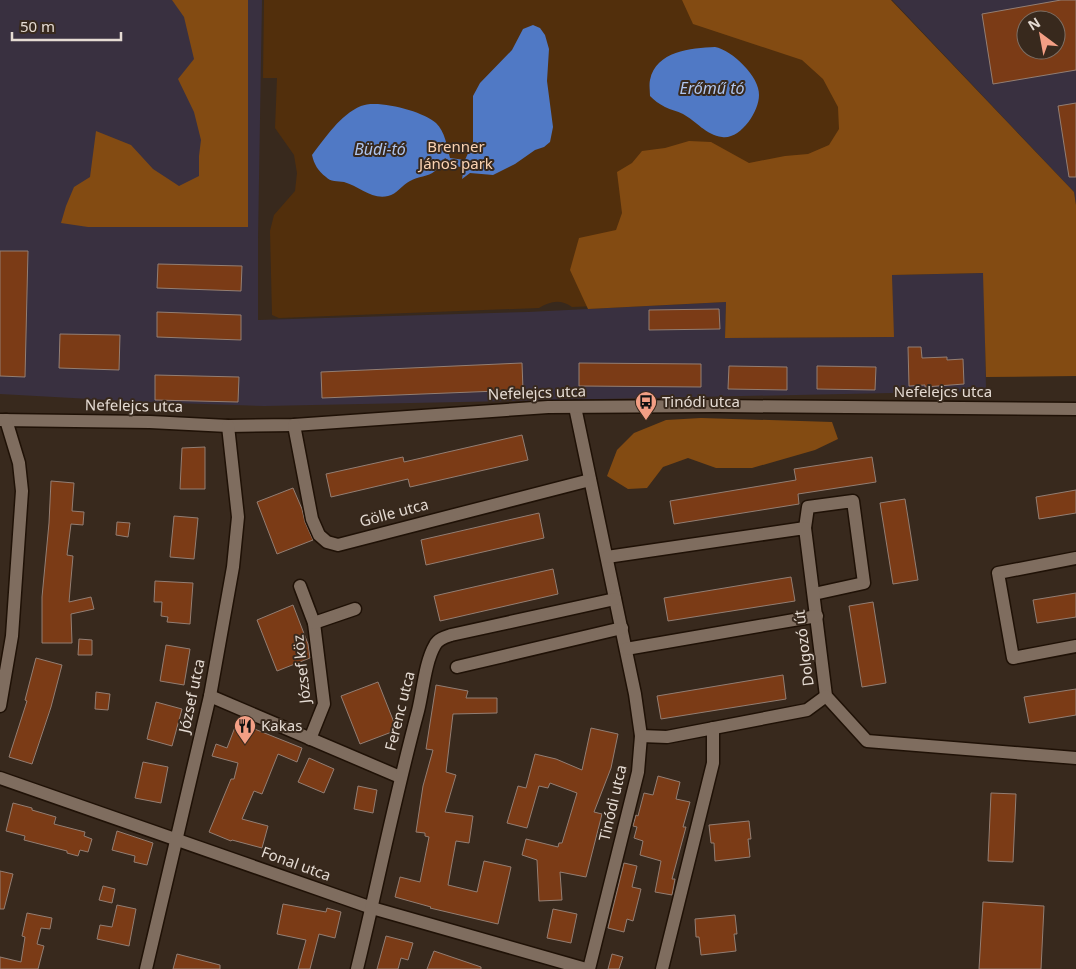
<svg xmlns="http://www.w3.org/2000/svg" width="1076" height="969" font-family="'Noto Sans',sans-serif">
<style>
.industrial{fill:#393040;fill-rule:evenodd}
.green{fill:#522f0c}
.forest{fill:#834b12}
.water{fill:#5079c5}
.building{fill:#7b3b16;stroke:#937e73;fill-rule:evenodd}
.lines{fill:none;stroke-linecap:round;stroke-linejoin:round}
.minor-casing{stroke:#1f1106;stroke-width:15}
.minor{stroke:#7f6d5f;stroke-width:12}
.labels{text-anchor:middle;stroke-width:4;stroke-linejoin:round;paint-order:stroke}
.park-label{font-size:15px;fill:#fbd3b3;stroke:#38291d}
.street-label{font-size:15px;fill:#e5dbd3;stroke:#38291d}
.poi-label{font-size:15px;fill:#e5dbd3;stroke:#38291d;text-anchor:start}
.water-label{font-size:16px;font-style:italic;fill:#afc5ee;stroke:#38291d}
</style>
<rect width="100%" height="100%" fill="#38291d"/>
<g class="industrial">
<path d="M0 0H262L258 238V320L528 312 726 302 725 338 893 337 892 275 984 273 986 391 264 406 145 402 0 394Z"/>
<path d="M892 0H1076V205L1074 192ZM1026 20H1056V50H1026Z"/>
</g>
<path class="green" d="M264 0H880L890 272 729 301 572 307C560 299 551 301 539 308L279 318 272 315 270 231 274 215 295 191 297 173 294 155 275 128 277 78H263Z"/>
<g class="forest">
<path d="M172 0H248V227H88L61 223 66 206 74 187 90 177 96 131 131 145 153 169 179 186 199 176V156L201 140 194 112 178 79 194 59 184 17Z"/>
<path d="M682 0H891L1074 192 1076 205V376L986 377 983 273 892 275 894 337 725 338 726 302 588 309 570 270 579 238 616 230 622 213 617 172 632 163 642 151 665 148 689 141 711 142 749 163 785 156 808 154 829 145 839 129 838 107 823 79 802 60 693 24Z"/>
<path d="M701 418 832 422 838 439 815 450 752 468H716L688 458 663 467 647 488 628 489 607 476 617 450 634 433 666 420Z"/>
</g>
<g class="water">
<path d="M533 25 540 28 545 35 549 49 547 81 553 127 550 142 544 147 535 150 515 164 493 175 470 173 462 179 464 167 448 166V160L445 158C442 162 439 167 435 171 428 177 418 176 410 181 402 185 397 194 388 196 372 200 359 186 344 182 338 181 330 182 326 177 318 171 314 164 312 155 326 137 340 115 361 106 377 99 423 111 436 123 445 132 447 146 450 158L465 160 473 142V96L480 83 512 50 523 29Z"/>
<path d="M715 47C732 50 760 77 759 95 759 112 740 140 722 137 706 135 696 121 683 114 677 111 671 110 665 107 659 104 654 100 650 96 650 91 649 84 650 80 656 51 691 48 715 47Z"/>
</g>
<g class="building">
<path d="M1061 0H1076V70L993 84 982 14ZM1026 20H1056V50H1026Z"/>
<path d="M1076 103V177H1069L1058 106Z"/>
<path d="M0 251H28L25 377 0 376Z"/>
<path d="M158 264 242 266 241 291 157 288Z"/>
<path d="M719 309 720 329 649 330V310Z"/>
<path d="M157 312 241 315V340L157 337Z"/>
<path d="M60 334 120 335 119 370 59 368Z"/>
<path d="M908 347H921L922 358 947 357V360L963 359 964 384 925 387V385L909 386Z"/>
<path d="M522 363 523 390 322 398 321 372Z"/>
<path d="M579 363 701 364V387L579 386Z"/>
<path d="M729 366 787 367V390L728 389Z"/>
<path d="M817 366 876 367 875 390 817 389Z"/>
<path d="M155 375 239 377 238 402 155 400Z"/>
<path d="M522 435 528 460 410 487 408 479 331 497 326 474 403 457 404 462Z"/>
<path d="M205 447V489H180L182 448Z"/>
<path d="M872 457 876 482 798 494 799 504 674 524 670 501 796 480 794 469Z"/>
<path d="M51 481 74 483 72 511 84 512 83 525 71 524 67 555 73 556 69 602 91 597 94 609 71 614 72 643H42V597L49 523Z"/>
<path d="M293 488 302 509 305 522 313 540 277 554 257 502Z"/>
<path d="M1076 490V513L1039 519 1036 497Z"/>
<path d="M905 499 918 580 893 584 880 503Z"/>
<path d="M539 513 544 538 426 565 421 540Z"/>
<path d="M174 516 198 518 194 559 170 557Z"/>
<path d="M117 522 130 523 128 537 116 535Z"/>
<path d="M553 569 558 594 440 621 434 596Z"/>
<path d="M791 577 795 601 668 621 664 598Z"/>
<path d="M155 581 193 583 190 624 167 622 168 617 161 616 162 602H154Z"/>
<path d="M1076 593V617L1037 623 1033 600Z"/>
<path d="M873 602 886 683 862 687 849 606Z"/>
<path d="M293 605 308 644 310 658 277 671 257 620Z"/>
<path d="M79 639 92 640V655H78Z"/>
<path d="M166 645 190 649 184 685 160 681Z"/>
<path d="M36 658 62 665 51 707 32 764 9 757 27 701 25 700Z"/>
<path d="M783 675 786 699 661 719 657 696Z"/>
<path d="M378 682 397 730 360 744 341 696Z"/>
<path d="M436 685 468 691 466 698H497V713L453 714 446 772 456 775 445 812 473 816 469 843 456 841 448 885 477 892 484 861 511 867 498 924 430 908 431 907 395 897 400 877 420 882 429 837 425 836V833L416 832 423 786 433 750 426 749Z"/>
<path d="M1076 689V715L1029 723 1024 697Z"/>
<path d="M96 692 110 694 108 710 95 709Z"/>
<path d="M156 702 182 709 172 746 147 739Z"/>
<path d="M237 722 302 748 297 762 278 754 262 794 254 791 242 819 268 826 262 848 232 840 231 841 209 832 231 779H234L238 763 212 756 216 744 227 748Z"/>
<path d="M591 728 618 734 611 768 594 812 602 814 586 877 560 872 562 900 539 901 537 860 522 855 526 839 558 847 559 843H562L577 793 550 783 548 788 539 786 527 828 507 823 518 786 526 788 535 754 556 759 582 770Z"/>
<path d="M309 758 334 769 324 793 298 782Z"/>
<path d="M143 762 168 767 161 803 135 798Z"/>
<path d="M658 776 680 782 676 799 690 802 683 827H686L672 879H675L672 895 655 892 661 861 640 855 643 841 634 838 637 827 633 826 636 815 638 816 644 793 653 795Z"/>
<path d="M358 786 377 790 373 813 354 809Z"/>
<path d="M991 793 1016 794 1013 862 988 861Z"/>
<path d="M13 803 32 808V810L56 817 54 824 85 832 84 836 92 839 88 852 80 850 78 856 67 853V851L24 840 25 836 6 831Z"/>
<path d="M749 821 751 839H748L750 857 715 861 714 843H711L709 825Z"/>
<path d="M117 831 153 843 147 865 134 862 135 856 112 850Z"/>
<path d="M624 863 637 866 632 887 641 889 633 921 627 919 624 932 608 928Z"/>
<path d="M0 871 13 874 4 909H0Z"/>
<path d="M103 886 115 889 112 903 99 900Z"/>
<path d="M983 902 1044 906 1041 969H979Z"/>
<path d="M283 904 326 912 327 908 341 912 335 938 319 934 310 969H298L306 940 277 934Z"/>
<path d="M117 905 136 909 129 946 97 939 100 925 112 927Z"/>
<path d="M553 909 577 914 571 943 547 938Z"/>
<path d="M27 913 52 918 50 929 41 928 37 944 44 946 38 969H0V957L21 962 25 937 22 936Z"/>
<path d="M735 915 737 934H734L736 951 701 955 699 937H696L695 919Z"/>
<path d="M386 936 413 943 408 960 401 958 398 969H377Z"/>
<path d="M434 951 481 967V969H427Z"/>
<path d="M177 954 220 965V969H173Z"/>
<path d="M612 954 623 957 619 969H608Z"/>
</g>
<g class="lines">
<g class="minor-casing">
<g id="minor">
<path d="M575 407 635 694 641 736 638 772 589 969"/>
<path d="M0 420 150 422 228 426 294 425 548 407 718 406 1076 409"/>
<path d="M294 425 312 519 319 535 327 542 338 545 590 480"/>
<path d="M805 528 808 507 853 501 864 583 814 594"/>
<path d="M607 557 805 528 826 696 867 741 1076 758"/>
<path d="M1076 558 998 573 1013 658 1076 646"/>
<path d="M300 586 314 623 324 704 310 739"/>
<path d="M314 623 355 609"/>
<path d="M626 649 817 616"/>
<path d="M457 667 622 628"/>
<path d="M210 696 400 777"/>
<path d="M0 706 12 636 22 491 19 463 6 420"/>
<path d="M641 736 667 737 807 710 826 696"/>
<path d="M0 778 372 908 586 969"/>
<path d="M146 969 210 696 233 567 238 517 228 426"/>
<path d="M357 969C378 883 395 796 418 711 423 691 425 662 435 645 438 639 445 637 451 635L615 599"/>
<path d="M662 969 713 763V728"/>
</g>
</g>
<use href="#minor" class="minor"/>
</g>
<defs>
<g id="bus-pin" transform="scale(1.125)"><path d="M0 17L-7.5 6A9.5 9.5 0 1 1 7.5 6Z" fill="#f39f85" stroke="#38291d"/><path d="M-5-6H5V4H4V6H2V4H-2V6H-4V4H-5ZM-3.5-4V0h7V-4ZM-3.5 1.2v1.5H-2V1.2ZM2 1.2v1.5H3.5V1.2Z" fill="#111"/></g>
<g id="restaurant-pin" transform="scale(1.125)"><path d="M0 17L-7.5 6A9.5 9.5 0 1 1 7.5 6Z" fill="#f39f85" stroke="#38291d"/><path d="M-5-6h1v4h1v-4h1v4h1v-4h1v5L-1.5 .5V6h-2V.5L-5-1ZM5-6V6H3V1.5H1.5Q1.5-4 5-6Z" fill="#111"/></g>
</defs>
<g fill-rule="evenodd">
<use href="#bus-pin" x="646" y="402"/>
<use href="#restaurant-pin" x="245" y="726"/>
</g>
<g class="labels">
<g class="park-label">
<text x="456" y="152">Brenner<tspan x="456" dy="17">János park</tspan></text>
</g>
<g class="street-label">
<text x="943" y="397">Nefelejcs utca</text>
<text transform="translate(537 393) rotate(-2)" y="5">Nefelejcs utca</text>
<text transform="translate(134 406) rotate(1)" y="5">Nefelejcs utca</text>
<text transform="translate(394 513) rotate(-15)" y="5">Gölle utca</text>
<text transform="translate(804 648) rotate(-97)" y="5">Dolgozó út</text>
<text transform="translate(302 669) rotate(-96)" y="5">József köz</text>
<text transform="translate(192 696) rotate(-78)" y="5">József utca</text>
<text transform="translate(400 711) rotate(-76)" y="5">Ferenc utca</text>
<text transform="translate(613 803) rotate(-77)" y="5">Tinódi utca</text>
<text transform="translate(296 864) rotate(20)" y="5">Fonal utca</text>
</g>
<g class="poi-label">
<text x="662" y="407">Tinódi utca</text>
<text x="261" y="731">Kakas</text>
</g>
<g class="water-label">
<text x="712" y="94">Erőmű tó</text>
<text x="380" y="155">Büdi-tó</text>
</g>
</g>
<g transform="translate(1041 35) rotate(328)"><circle r="24" fill="#38291d" stroke="#7d7066"/>
<path d="M0-4L9 19L0 12L-9 19Z" fill="#f39f85"/>
<text y="-8" font-size="14" font-weight="bold" text-anchor="middle" fill="#e5dbd3">N</text>
</g>
<path d="M12 32v8h109v-8" fill="none" stroke="#e5dbd3" stroke-width="2.5"/>
<text x="20" y="32" font-size="15" fill="#e5dbd3" stroke="#38291d" stroke-width="4" paint-order="stroke">50 m</text>
</svg>
